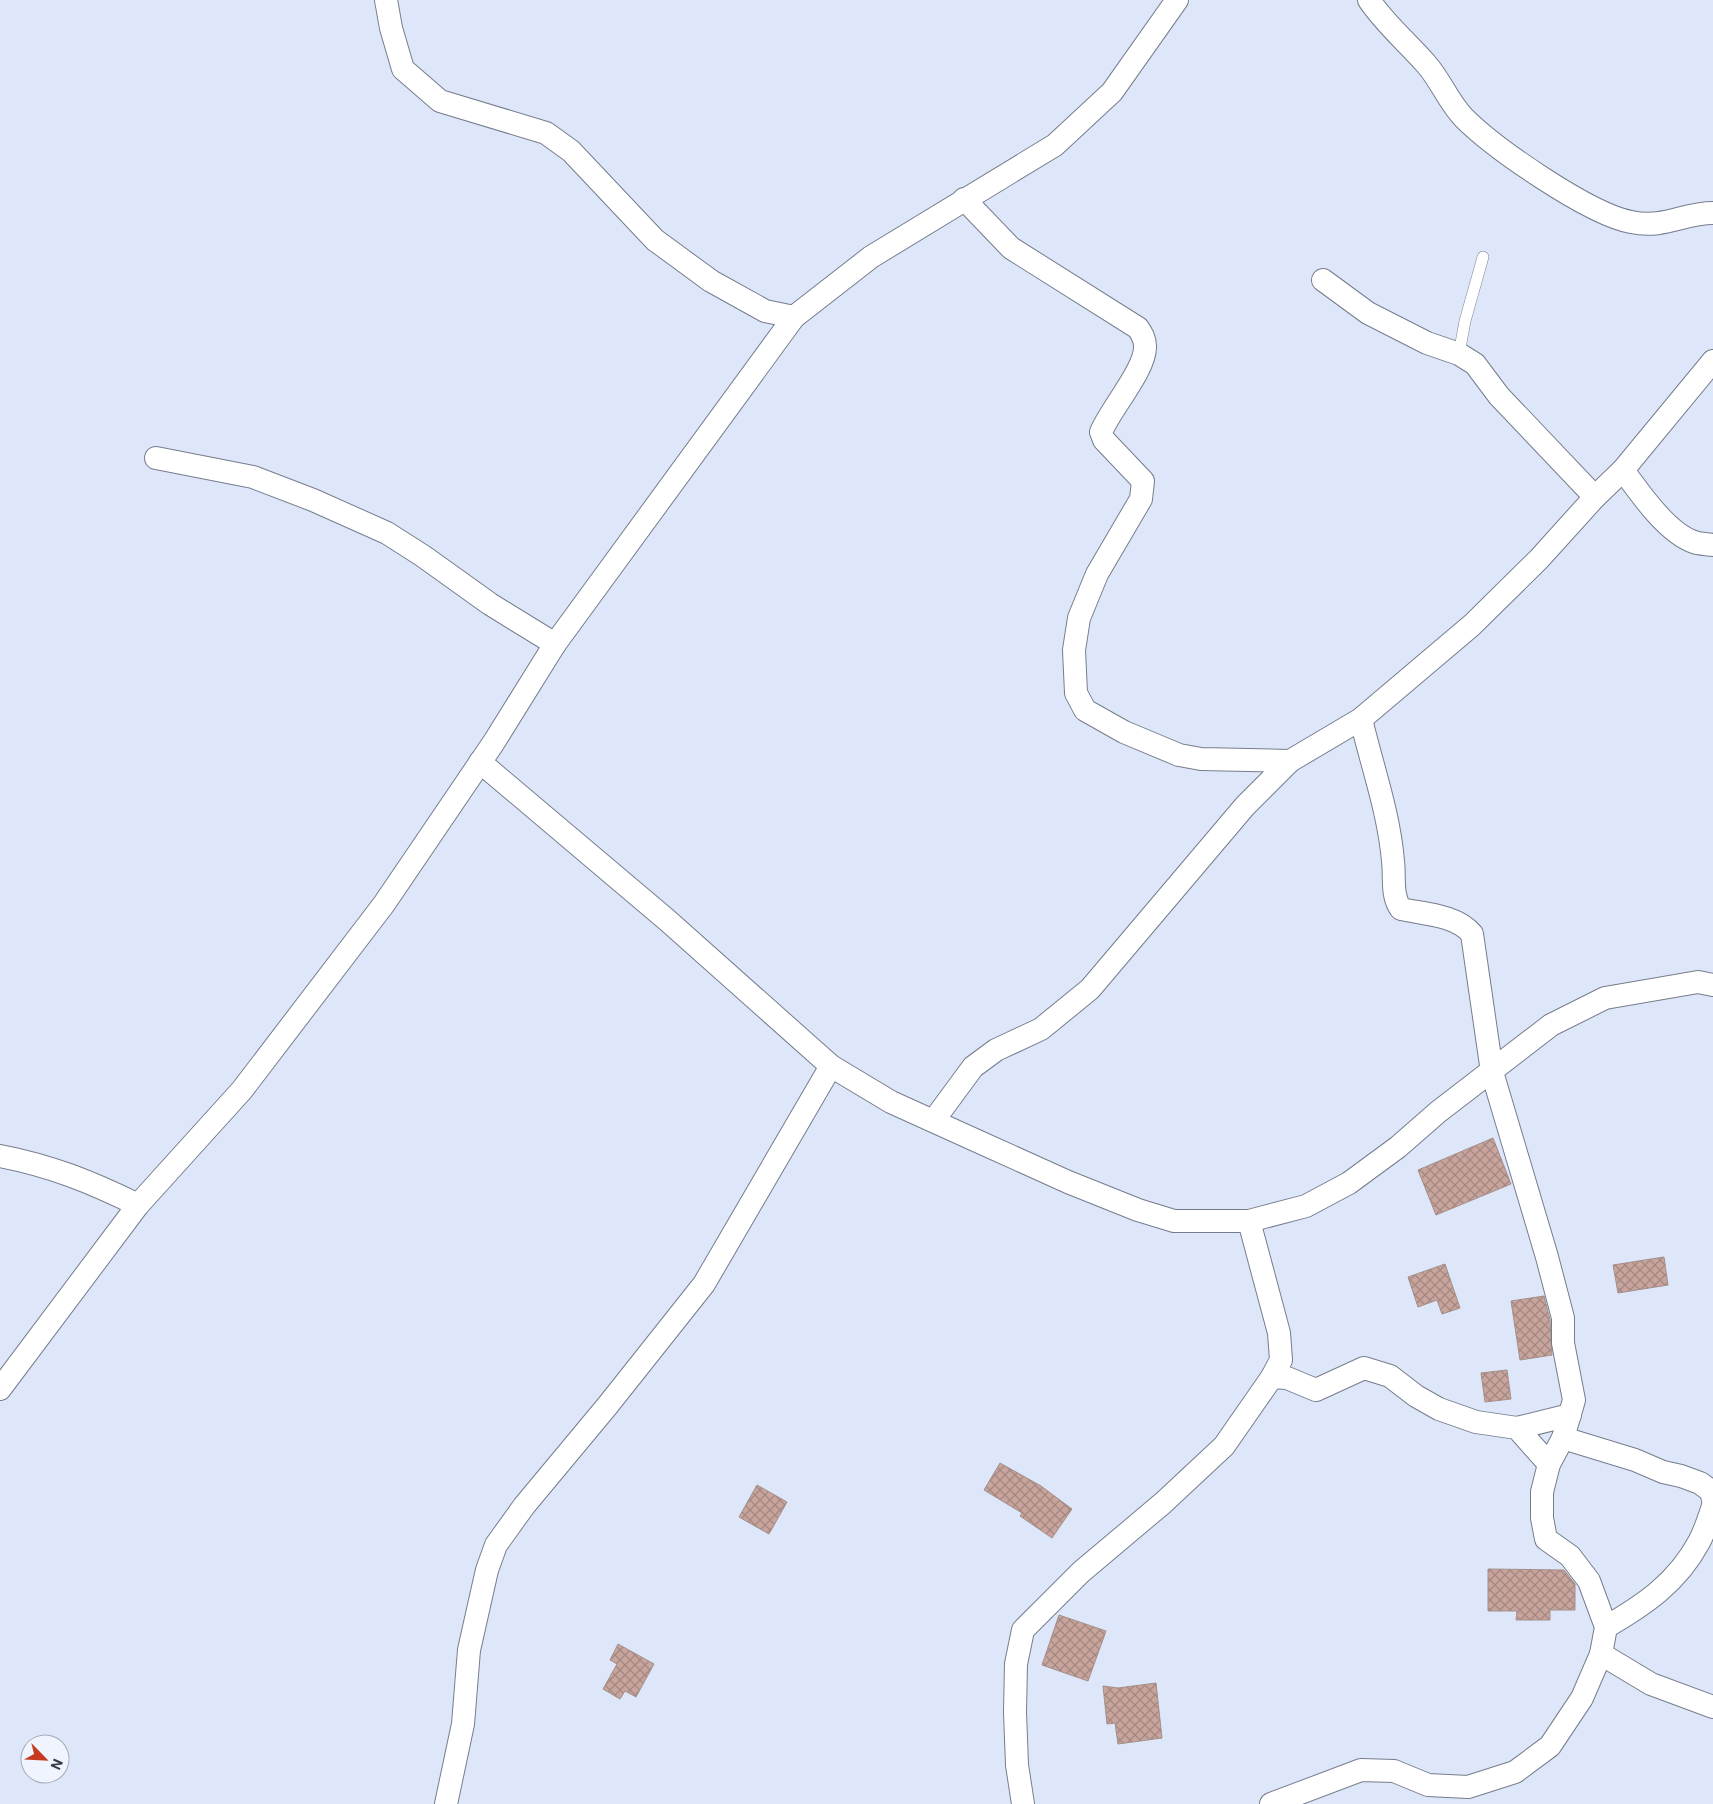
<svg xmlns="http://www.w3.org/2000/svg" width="1713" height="1804" font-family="Roboto,sans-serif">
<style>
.building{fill:url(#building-cross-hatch);stroke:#a38f8a}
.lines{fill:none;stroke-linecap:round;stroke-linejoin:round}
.lane-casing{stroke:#757d8d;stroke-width:12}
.street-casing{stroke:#757d8d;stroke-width:24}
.lane{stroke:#fff;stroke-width:11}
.street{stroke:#fff;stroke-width:22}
</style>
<defs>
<pattern id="building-cross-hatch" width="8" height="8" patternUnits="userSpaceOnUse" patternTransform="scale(1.25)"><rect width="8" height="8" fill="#c8a49c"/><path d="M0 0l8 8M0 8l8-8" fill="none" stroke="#a38781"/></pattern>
</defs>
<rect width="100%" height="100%" fill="#dee7f9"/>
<g class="building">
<path d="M1493 1138 1511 1184 1436 1215 1418 1170Z"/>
<path d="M1664 1257 1668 1285 1618 1293 1613 1265Z"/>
<path d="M1445 1264 1460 1308 1442 1314 1437 1300 1418 1307 1408 1277Z"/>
<path d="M1544 1296 1550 1320 1552 1355 1520 1360 1511 1301Z"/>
<path d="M1507 1370 1511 1399 1485 1402 1481 1373Z"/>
<path d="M1000 1463 1041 1486 1072 1509 1052 1538 1020 1516 1022 1513 984 1490Z"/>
<path d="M757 1485 787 1502 769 1534 739 1517Z"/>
<path d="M1488 1569 1564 1570 1575 1584V1610H1550V1620H1516L1517 1611H1488Z"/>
<path d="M1059 1615 1106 1631 1088 1681 1042 1665Z"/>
<path d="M618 1644 654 1664 636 1697 625 1691 620 1699 603 1689 617 1664 610 1660Z"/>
<path d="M1156 1683 1162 1738 1118 1744 1115 1723 1107 1724 1103 1686 1118 1688Z"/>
</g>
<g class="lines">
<g class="lane-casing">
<path id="lane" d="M1459 354 1465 321 1483 257"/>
</g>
<g class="street-casing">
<g id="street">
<path d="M386 0 391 28 403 69 440 101 546 133 571 151 655 240 711 281 765 311 794 317"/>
<path d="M1369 0C1385 24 1408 43 1427 65 1441 81 1449 103 1464 118 1495 149 1589 214 1631 222 1665 229 1683 213 1713 213"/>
<path d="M964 199 1011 248 1138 328C1142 334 1145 339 1145 346 1146 369 1111 408 1101 432L1104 440 1143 481 1141 499 1097 574 1079 618 1074 650 1076 693 1085 710 1124 732 1179 755 1201 759 1290 761"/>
<path d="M1323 280 1368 313 1427 343 1459 354 1475 364 1499 396 1595 497"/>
<path d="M156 458 253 477 313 500 387 533 423 556 490 604 555 644"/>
<path d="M1623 470C1639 492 1667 533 1694 542 1699 544 1707 544 1713 545"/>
<path d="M480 762 667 920 831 1066 891 1102 986 1145 1068 1182 1138 1210 1174 1221H1249L1306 1206 1349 1183 1398 1147 1438 1112 1551 1025 1605 998 1698 982 1713 985"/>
<path d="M934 1120 973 1067 996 1050 1041 1029 1090 989 1245 806 1290 761 1361 719 1472 625 1539 559 1595 497 1623 470 1713 361"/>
<path d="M0 1156C52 1166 91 1182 138 1205"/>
<path d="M1272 1377 1287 1378 1316 1390 1364 1368 1390 1376 1416 1396 1439 1409 1476 1422 1517 1428 1549 1464"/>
<path d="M0 1389 138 1205 242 1090 384 904 494 742 555 644 794 317 871 257 1055 145 1112 92 1177 0"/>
<path d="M1517 1428 1570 1415"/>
<path d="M1563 1438 1635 1460 1663 1472 1681 1476 1700 1483 1711 1491 1713 1500"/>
<path d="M1606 1627C1644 1605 1677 1583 1699 1542 1705 1531 1709 1518 1713 1506"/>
<path d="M1601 1654 1651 1684 1713 1707"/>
<path d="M446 1804 463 1724 469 1650 487 1570 496 1545 524 1506 608 1405 704 1284 831 1066"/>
<path d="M1023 1804 1017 1765 1015 1712 1016 1664 1023 1630 1081 1572 1163 1503 1224 1446 1272 1377 1281 1360 1279 1333 1249 1221"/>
<path d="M1271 1804 1361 1770 1394 1771 1428 1785 1468 1787 1515 1772 1550 1746 1582 1698 1601 1654 1606 1627 1589 1581 1570 1556 1546 1539 1542 1518V1492L1549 1464 1563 1438 1574 1400 1563 1343V1318L1547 1257 1492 1072 1472 934C1457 915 1424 914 1401 909 1391 896 1395 877 1393 861 1389 813 1372 766 1361 719"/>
</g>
</g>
<use href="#lane" class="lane"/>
<use href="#street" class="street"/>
</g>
<g transform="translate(45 1759) rotate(114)"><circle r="24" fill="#eff4ff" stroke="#a6abb4"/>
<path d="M0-4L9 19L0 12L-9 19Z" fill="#c63b1f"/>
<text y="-8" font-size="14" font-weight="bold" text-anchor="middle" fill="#393d43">N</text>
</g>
</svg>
